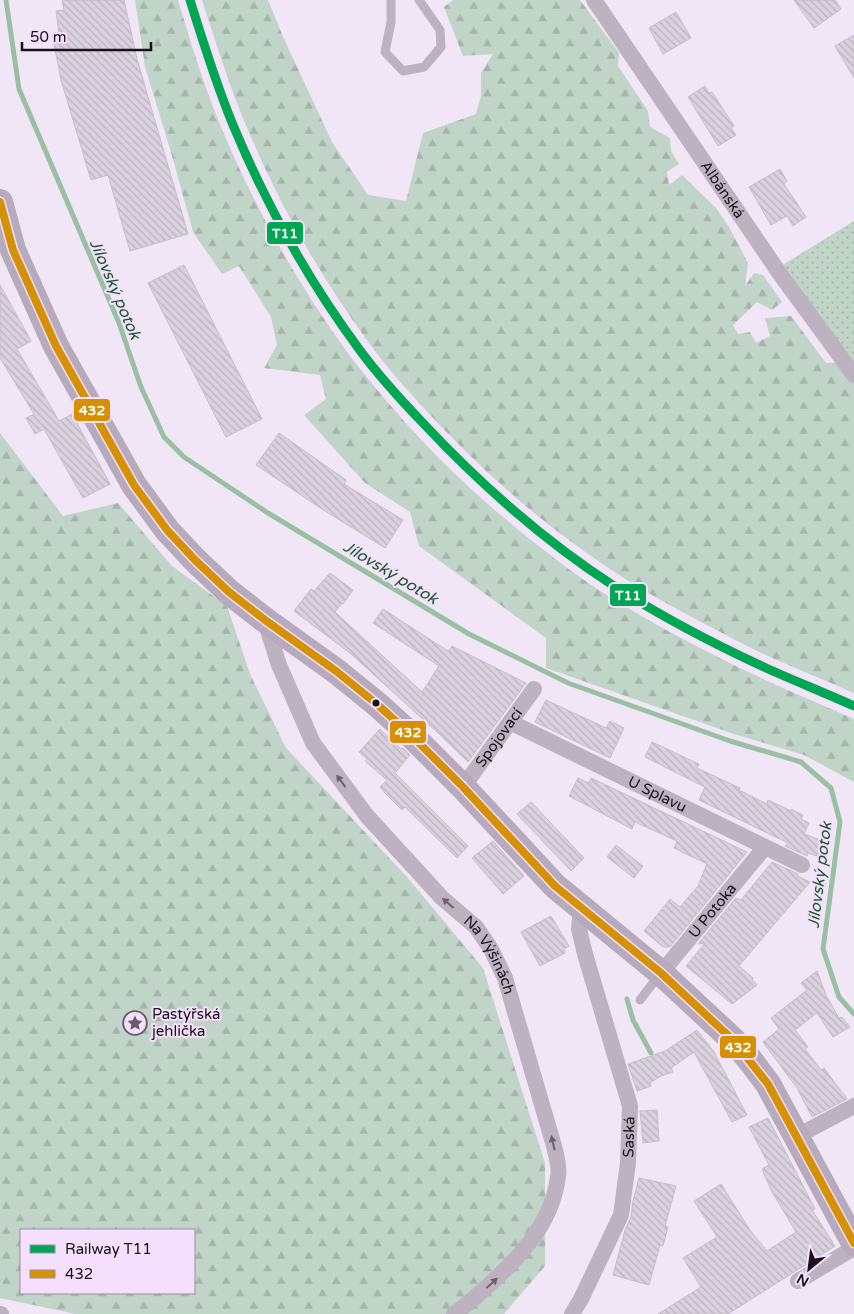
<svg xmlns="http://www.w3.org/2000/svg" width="854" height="1314" font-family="'Varela Round',sans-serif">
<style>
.grass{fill:url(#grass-dots)}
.forest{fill:url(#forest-firs);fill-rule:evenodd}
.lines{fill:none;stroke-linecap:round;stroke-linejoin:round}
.stream{stroke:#9ac0a4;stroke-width:5}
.building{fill:url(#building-back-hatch);stroke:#c6bdc9}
.lane{stroke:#bcb2c0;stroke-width:9}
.street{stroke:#bcb2c0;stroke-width:16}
.primary{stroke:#b6aabc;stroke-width:26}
.bus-1-casing{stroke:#f4e0fc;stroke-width:11}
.bus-1{stroke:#d69004;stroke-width:8}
.rail-1-casing{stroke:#f4e0fc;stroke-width:12}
.rail-1{stroke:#00a651;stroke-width:9}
.oneway{fill:#6a626d}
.bus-dot{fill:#18111a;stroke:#f4e0fc;stroke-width:2}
.labels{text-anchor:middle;stroke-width:4;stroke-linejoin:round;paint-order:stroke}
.street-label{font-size:15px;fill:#18111a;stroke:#f4e0fc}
.poi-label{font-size:15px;fill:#18111a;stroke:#f4e0fc;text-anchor:start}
.water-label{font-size:16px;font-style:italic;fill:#195a2d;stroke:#f4e0fc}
.line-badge{stroke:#f4e0fc;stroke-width:2}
.badge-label{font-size:14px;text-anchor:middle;font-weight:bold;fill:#fff}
</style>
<defs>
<pattern id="grass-dots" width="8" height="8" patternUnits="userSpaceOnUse" patternTransform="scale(1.25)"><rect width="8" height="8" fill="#c1d4c8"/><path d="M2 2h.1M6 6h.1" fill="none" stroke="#a5b5ab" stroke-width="1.8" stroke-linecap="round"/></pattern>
<pattern id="forest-firs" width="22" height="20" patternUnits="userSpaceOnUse" patternTransform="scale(1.25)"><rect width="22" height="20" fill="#c1d4c8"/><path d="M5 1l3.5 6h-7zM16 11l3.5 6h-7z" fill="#a5b5ab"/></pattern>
<pattern id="building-back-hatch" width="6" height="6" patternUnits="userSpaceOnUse" patternTransform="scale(1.25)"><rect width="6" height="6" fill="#d9d1dd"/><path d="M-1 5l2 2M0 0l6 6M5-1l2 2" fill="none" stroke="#bab2bd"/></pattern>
</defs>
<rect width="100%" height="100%" fill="#f1e6f6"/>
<path class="grass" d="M854 221V368L781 266Z"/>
<g class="forest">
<path d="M135 0H178C191 43 204 86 221 127 255 208 298 285 350 356 359 368 369 380 379 392 423 445 472 493 526 536 553 557 580 579 610 597 658 627 708 653 759 677 791 692 823 705 854 719V782L804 755 734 734 546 668V638L419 546 410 512 365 483 304 415 326 399 320 375 264 368 277 345 271 317 239 266 222 274 193 232 171 152 145 67Z"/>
<path d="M202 0H268L284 39 332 142 368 195 406 201 423 133 476 114 481 96V73L493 54 463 56 444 7 453 0H580L619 53 618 66 648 111 650 127 670 138 671 151 679 164 667 172 669 185 682 175 716 208 729 227 748 263 745 286 754 273 763 275 782 302 772 310 757 302 733 325 738 334 750 332 756 343 770 336 765 318 791 316 826 363 844 362 854 375V693C827 681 799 670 772 658 748 647 724 634 701 622 673 607 645 592 619 575 545 527 479 469 420 404 402 384 384 364 369 343 318 273 275 197 243 118 227 79 215 40 202 0Z"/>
<path d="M0 433 63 516 118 503 172 566 227 606 250 674 286 748 407 877 483 968 545 1163V1266L504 1314H76L0 1298ZM21 1230H194V1293H21Z"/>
</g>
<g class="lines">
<g class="stream">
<path d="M6 0 19 89 119 323 141 387 164 437 184 457 268 513 469 634 568 683 730 741 801 762 831 788 840 822 823 949 839 997 854 1014"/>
<path d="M627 999 633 1020 651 1053"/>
</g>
</g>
<g class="building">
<path d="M62 0H124L137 59 188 234 130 251 108 175 91 180 61 80 52 34 59 33 56 11 64 10Z"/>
<path d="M794 0H835L841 9 814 28Z"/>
<path d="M676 12 691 38 663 54 649 28Z"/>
<path d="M854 35V78L835 46Z"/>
<path d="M705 86 709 93 712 92 734 126 731 128 736 135 718 146 688 97Z"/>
<path d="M780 169 787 181 784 184 806 217 793 226 787 216 771 225 749 187Z"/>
<path d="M184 265 262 419 226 437 148 283Z"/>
<path d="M0 285 31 341 17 349 59 421 72 414 110 484 83 498 44 429 35 434 26 418 34 414 0 358Z"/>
<path d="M279 433 346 480 344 484 403 520 385 548 325 511 256 465Z"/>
<path d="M330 573 353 590 343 604 342 603 335 612 422 692 439 666 373 623 383 609 448 651 452 646 526 683 468 762 438 733 350 653 294 611 311 589 314 591Z"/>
<path d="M546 700 606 728 610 721 624 728 610 758 535 722Z"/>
<path d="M380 729 401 749 403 748 410 755 395 773 468 846 457 858 405 807 402 810 384 792 380 787 387 780 365 761 367 759 359 752Z"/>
<path d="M652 742 699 764 697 768 740 788 739 790 767 804 768 800 791 811V809L803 815 801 819 809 823 804 834 823 841 817 856 808 853 807 856 785 846 788 843 699 800 705 787 645 757Z"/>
<path d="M578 778 589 783 591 778 747 852 670 947H663L644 931 670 899 680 907 698 886 707 864 674 848 677 841 635 822 632 829 569 796Z"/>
<path d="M531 802 584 858 571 871 517 814Z"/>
<path d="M493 841 524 876 503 894 472 858Z"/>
<path d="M616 845 643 866 634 878 607 857Z"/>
<path d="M772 862 798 874 797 876 810 882 739 966 753 978 752 979 757 985 732 1004 686 966 705 943 698 944 736 898 741 900Z"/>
<path d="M551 916 569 946 564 949 565 953 540 966 521 932Z"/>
<path d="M817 971 826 995 839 1018 842 1017 850 1027 833 1037 817 1013 795 1030 808 1047 805 1049 821 1070 824 1068 847 1099 812 1117 797 1088 763 1042 779 1029 771 1018 807 990 801 983Z"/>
<path d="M697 1030 714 1052 747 1115 732 1122 694 1052 671 1068 673 1072 661 1076 650 1083 651 1086 637 1091 628 1064 665 1051Z"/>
<path d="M657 1110 659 1141 643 1143 640 1111Z"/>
<path d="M768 1118 815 1209 812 1210 835 1246 728 1314H658L701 1287 683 1258 717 1237 694 1201 721 1184 750 1230 767 1251 796 1232 771 1190 762 1169 769 1165 749 1127Z"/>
<path d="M639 1178 676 1186 665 1226 668 1227 663 1246 660 1245 649 1285 613 1275 625 1230 631 1217 633 1201Z"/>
</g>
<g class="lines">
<g class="lane">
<path d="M391 0V22L385 52 403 71 424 67 441 47 440 30 419 0"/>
<path d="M640 1000 659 975"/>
</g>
<g class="street">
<path id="s1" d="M594 0 780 274 854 375"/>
<path id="s2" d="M265 621 279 665 313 743 367 816 442 898 476 927 491 949 505 978 554 1146C556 1155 560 1167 558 1176 553 1221 522 1255 490 1284 478 1295 467 1305 454 1314"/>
<path id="s3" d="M510 722 802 865"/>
<path id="s4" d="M463 787 534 689"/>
<path id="s5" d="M661 973 765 847"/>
<path d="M797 1136 854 1106"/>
<path d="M798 1281 854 1248"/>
<path d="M0 1314H1"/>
<path id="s6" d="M572 1314 581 1299 621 1215 628 1163 630 1106 585 954 579 929 581 907"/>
</g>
<path class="primary" d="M0 202 13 250 56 346 134 485 167 530 195 560 229 592 265 620 336 671 378 705 413 737 463 787 555 886 661 973 733 1040 750 1060 768 1084 854 1243"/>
<g class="bus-1-casing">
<path id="bus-1" d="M0 202 13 250 56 346 134 485 167 530 195 560 229 592 265 620 336 671 378 705 413 737 463 787 555 886 661 973 733 1040 768 1084 854 1243"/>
</g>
<use href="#bus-1" class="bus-1"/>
<g class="rail-1-casing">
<path id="rail-1" d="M190 0C203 42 216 84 233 125 266 204 308 280 359 349 378 375 400 399 422 422 480 484 543 540 614 586 662 617 714 644 766 668 795 681 825 693 854 706"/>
</g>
<use href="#rail-1" class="rail-1"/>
</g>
<defs><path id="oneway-solid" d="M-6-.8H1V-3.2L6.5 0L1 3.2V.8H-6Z" transform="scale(1.25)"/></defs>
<g class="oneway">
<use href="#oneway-solid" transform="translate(341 781) rotate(-126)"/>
<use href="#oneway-solid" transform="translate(448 903) rotate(-139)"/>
<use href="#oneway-solid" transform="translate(553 1143) rotate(-103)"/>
<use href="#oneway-solid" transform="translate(492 1283) rotate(-42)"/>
</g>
<defs>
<g id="sight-ring" transform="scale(1.25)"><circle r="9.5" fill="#f4e0fc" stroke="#645c67" stroke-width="1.5"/><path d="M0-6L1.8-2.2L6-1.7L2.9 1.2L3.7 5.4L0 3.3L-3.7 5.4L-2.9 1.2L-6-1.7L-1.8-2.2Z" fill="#645c67"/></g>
</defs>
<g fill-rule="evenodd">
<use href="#sight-ring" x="135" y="1023"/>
</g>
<circle class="bus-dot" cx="376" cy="703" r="4.5"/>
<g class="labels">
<g class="street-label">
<text dy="5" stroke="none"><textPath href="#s1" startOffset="229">Albánská</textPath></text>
<text dy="5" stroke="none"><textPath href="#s4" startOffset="61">Spojovací</textPath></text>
<text dy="5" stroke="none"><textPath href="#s3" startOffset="164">U Splavu</textPath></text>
<text dy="5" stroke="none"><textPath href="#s5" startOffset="81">U Potoka</textPath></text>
<text dy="5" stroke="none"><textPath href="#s2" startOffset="409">Na Výšinách</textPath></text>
<text dy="5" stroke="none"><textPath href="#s6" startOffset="189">Saská</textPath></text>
</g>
<g class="poi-label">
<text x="152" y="1019">Pastýřská<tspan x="152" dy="17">jehlička</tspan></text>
</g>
<g class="water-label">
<text transform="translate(116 289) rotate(67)" y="6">Jílovský potok</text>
<text transform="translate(391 572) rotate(31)" y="6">Jílovský potok</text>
<text transform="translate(819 875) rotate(-83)" y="6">Jílovský potok</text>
</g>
</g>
<g class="line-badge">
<rect x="266" y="221" width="38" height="24" rx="5" fill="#00a651"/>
<rect x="73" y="398" width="38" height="24" rx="5" fill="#d69004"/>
<rect x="609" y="583" width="38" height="24" rx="5" fill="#00a651"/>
<rect x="389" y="720" width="38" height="24" rx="5" fill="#d69004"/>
<rect x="719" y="1035" width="38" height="24" rx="5" fill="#d69004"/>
</g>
<g class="badge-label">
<text x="285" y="238">T11</text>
<text x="92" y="415">432</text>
<text x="628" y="600">T11</text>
<text x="408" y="737">432</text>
<text x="738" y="1052">432</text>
</g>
<rect x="20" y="1229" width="175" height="65" fill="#f4e0fc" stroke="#9c8da2"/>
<rect x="30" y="1245" width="25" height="8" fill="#00a651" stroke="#9c8da2"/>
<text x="65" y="1254" font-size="15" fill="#18111a">Railway T11</text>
<rect x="30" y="1270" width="25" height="8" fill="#d69004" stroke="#9c8da2"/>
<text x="65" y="1279" font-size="15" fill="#18111a">432</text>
<g transform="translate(809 1269) rotate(209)" stroke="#f4e0fc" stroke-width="4" paint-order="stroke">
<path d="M0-4L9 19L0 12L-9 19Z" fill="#18111a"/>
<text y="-8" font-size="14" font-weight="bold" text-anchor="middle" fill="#18111a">N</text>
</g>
<path d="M22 42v8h129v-8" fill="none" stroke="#18111a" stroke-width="2.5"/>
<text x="30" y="42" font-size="15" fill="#18111a" stroke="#f4e0fc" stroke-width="4" paint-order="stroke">50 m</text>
</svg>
